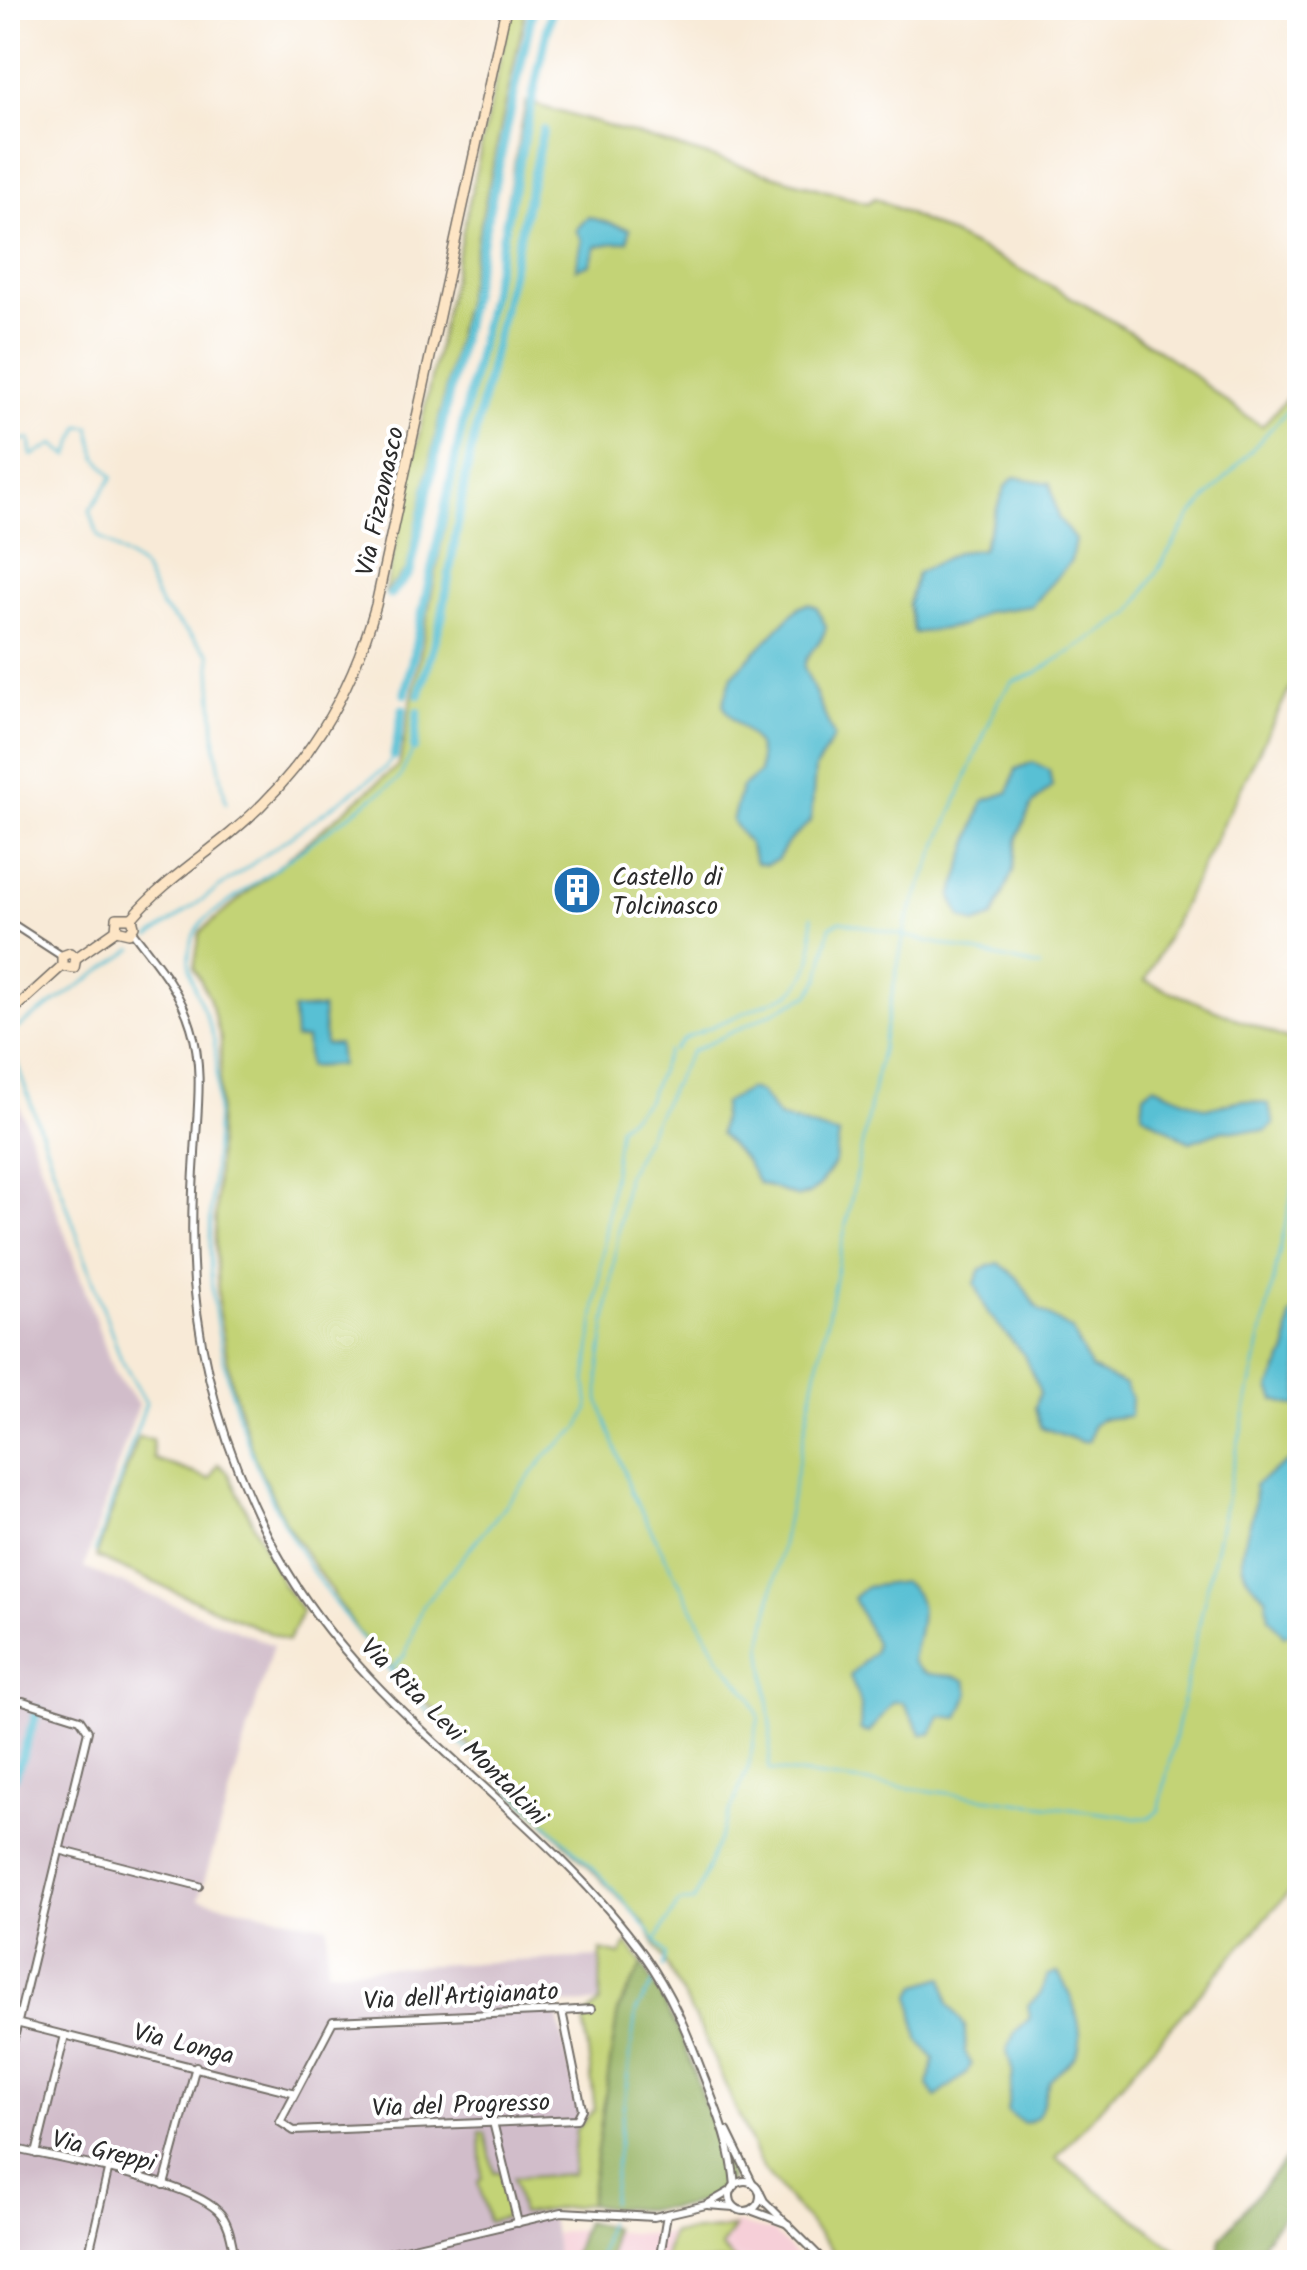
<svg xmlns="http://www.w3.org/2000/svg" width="1307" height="2270" font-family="Kalam,sans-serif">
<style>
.built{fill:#f6cfd8}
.industrial{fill:#d1bdca}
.green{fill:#c3d376;stroke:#777f50;stroke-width:2.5}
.forest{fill:#9ab567;stroke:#627049;stroke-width:2.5}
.water{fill:#58c0d4;stroke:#427680;stroke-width:2.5}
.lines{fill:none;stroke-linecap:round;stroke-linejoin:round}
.stream{stroke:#58c0d4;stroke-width:2.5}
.canal{stroke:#58c0d4;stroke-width:9}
.minor-casing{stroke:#736e67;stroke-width:10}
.secondary-casing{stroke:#736e67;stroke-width:12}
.minor{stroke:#fff;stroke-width:6}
.secondary{stroke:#fde5c5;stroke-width:9}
.labels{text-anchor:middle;stroke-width:8;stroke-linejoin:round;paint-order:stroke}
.street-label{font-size:25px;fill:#2b2b2b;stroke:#fff}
.poi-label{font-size:25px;fill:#2b2b2b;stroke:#fff;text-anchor:start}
</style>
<rect width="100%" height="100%" fill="#fff"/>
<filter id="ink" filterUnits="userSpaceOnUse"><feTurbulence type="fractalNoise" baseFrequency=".01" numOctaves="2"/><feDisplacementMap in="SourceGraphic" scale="20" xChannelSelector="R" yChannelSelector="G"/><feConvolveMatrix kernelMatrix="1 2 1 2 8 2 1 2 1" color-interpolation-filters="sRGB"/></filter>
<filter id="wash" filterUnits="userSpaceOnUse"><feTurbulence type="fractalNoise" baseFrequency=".0048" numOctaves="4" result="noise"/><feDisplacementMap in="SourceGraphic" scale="40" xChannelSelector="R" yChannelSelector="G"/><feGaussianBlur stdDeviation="2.25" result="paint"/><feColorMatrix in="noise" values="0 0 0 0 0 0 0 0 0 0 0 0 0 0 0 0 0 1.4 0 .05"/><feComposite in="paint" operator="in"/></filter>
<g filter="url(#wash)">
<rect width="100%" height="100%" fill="#f8ead7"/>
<path class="built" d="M737 2224 773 2232 803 2262H558L554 2234 581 2229 660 2235Z"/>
<path class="industrial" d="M8 1072 114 1373 138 1404 84 1568 273 1645 199 1899 328 1926 327 1970 599 1957 600 2003 555 2004 579 2109 572 2174 514 2178 535 2215 550 2211 558 2262H8Z"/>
<g class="green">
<path d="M511 8H526L407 570 385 592Z"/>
<path d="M526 102 867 203 875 198C976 246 1077 295 1170 358 1202 379 1229 408 1262 426L1299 385V670L1145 981 1299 1044V1880L1056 2158 1192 2262H842L762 2168 700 2028 644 1923 360 1635 285 1522 254 1457 232 1384 219 1314 215 1237 221 1040 209 997 194 968 200 932 399 765Z"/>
<path d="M138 1437 152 1439 154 1459 210 1479 218 1464 228 1472 282 1583 302 1611 288 1641 96 1557Z"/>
<path d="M627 1943 643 1964 618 2010 589 2204 521 2214 513 2178 572 2174 576 2129 595 2110 584 2018 600 2003 601 1950 621 1955Z"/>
<path d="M480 2132 485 2133 494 2172 500 2171 510 2216 488 2222 478 2181 482 2179Z"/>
<path d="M734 2228 721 2247 736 2262H664L671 2233Z"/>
</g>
<g class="forest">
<path d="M643 1964 681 2036 731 2178C714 2218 624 2211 589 2204L618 2010Z"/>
<path d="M1299 2143V2197L1264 2240 1258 2262H1217L1221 2238Z"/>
<path d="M585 2221 613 2228 609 2262H571Z"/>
</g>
<g class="water">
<path d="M588 217 630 229 628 241 596 246 590 264 576 269 582 240 576 230Z"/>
<path d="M1014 477 1050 483 1058 518 1075 540 1071 561 1031 606 986 612 962 626 914 633 908 604 917 573 958 552 982 549 1005 487Z"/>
<path d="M809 604 817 608 826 627C823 644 806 651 804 667L834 737 815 769 811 821 789 841 777 860 766 865 756 863 749 844 732 821 741 788 759 773C764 728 738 736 723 704L732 676 800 606Z"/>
<path d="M1033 762 1049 770 1052 786 1032 805 1018 836 1013 871 993 917 975 924 961 917 952 897 983 801 1009 792 1016 769Z"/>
<path d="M322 1008 325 1045 338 1044 340 1065 308 1067 306 1039H295L293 1010Z"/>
<path d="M1154 1086 1206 1108 1242 1100 1268 1104 1274 1124 1266 1131 1223 1130 1190 1142 1142 1113 1144 1094Z"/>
<path d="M749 1089 760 1092 778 1117 839 1135 835 1162 818 1187 808 1194 798 1197 758 1183 745 1160 719 1134 723 1103Z"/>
<path d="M999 1263 1017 1277 1038 1309 1072 1330 1091 1369 1125 1385 1131 1398 1130 1416 1100 1419 1093 1425 1089 1441 1082 1442 1041 1427 1035 1408 1040 1392 1024 1355 988 1313 975 1283 981 1269Z"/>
<path d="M1299 1307V1407L1275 1400 1270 1388 1287 1352 1290 1315Z"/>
<path d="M1299 1454V1628L1284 1636 1269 1617 1266 1597C1216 1558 1261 1532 1254 1485Z"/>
<path d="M903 1582C934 1599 916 1635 912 1660 926 1685 947 1668 966 1681L969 1693 959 1718 940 1716 931 1734H922L903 1702H893L869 1733 860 1730 861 1705 850 1676 874 1651 875 1643 853 1598 866 1587Z"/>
<path d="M1058 1973C1070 1990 1087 2032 1077 2053 1072 2065 1056 2070 1050 2081 1040 2098 1048 2118 1023 2123L1007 2112 1013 2073 1007 2050 1015 2032 1030 2018 1028 2005 1040 1995 1048 1975Z"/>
<path d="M943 1977 949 2004 965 2026V2052L971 2064 966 2074 936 2097 928 2085 934 2059 918 2039 911 1996 918 1985Z"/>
</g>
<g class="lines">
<g class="stream">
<path d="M1300 397 1190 517 1131 614 1036 673 1013 682 999 699 907 920 762 1644 771 1725 769 1770 1140 1818H1150L1159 1810 1300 1157"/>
<path d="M8 441 30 439 32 456 54 444 69 456 80 426 90 427 96 456 113 477 90 510 98 536 143 568 161 607 210 654 216 749 226 803"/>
<path d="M414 748 399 779 204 920C169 962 204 997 214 1040 217 1056 217 1076 217 1093 216 1160 205 1230 213 1297 236 1487 326 1614 460 1743 531 1811 609 1874 666 1954L663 1967"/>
<path d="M150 937 383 770 394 756"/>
<path d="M673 1050 685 1038 791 993C815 972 814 947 812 916"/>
<path d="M95 1552 146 1403 121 1359 10 1044 11 1034 17 1028 134 949"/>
<path d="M391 1669 405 1655 422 1606 549 1453 578 1429 589 1409 586 1382 619 1126 647 1101 668 1051"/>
<path d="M657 1939 679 1902 694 1901 748 1768 759 1717 751 1697 718 1656 631 1492 599 1400V1373L626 1176 676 1078 691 1052 809 995 820 978 830 926 841 921 1040 967"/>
<path d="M611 2202 636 2011 655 1980"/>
<path d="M598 2262 607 2222"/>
</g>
<g class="canal">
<path d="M390 595 410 572 533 8"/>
<path d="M405 694 552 8"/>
<path d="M419 695 442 617 466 474 543 130"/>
<path d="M414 748 418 712"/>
<path d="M394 756 403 709"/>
<path d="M15 1776 38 1710"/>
</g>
</g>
</g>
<g filter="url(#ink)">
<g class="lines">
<g class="minor-casing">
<g id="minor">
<path d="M8 921 62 956"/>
<path d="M132 931C155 961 180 990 191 1027 204 1068 197 1112 195 1154 192 1197 191 1240 194 1283 202 1379 232 1471 278 1555 367 1717 539 1808 644 1955 671 1993 688 2034 704 2077 718 2113 732 2147 735 2186"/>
<path d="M8 1744V1746"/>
<path d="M59 1850 199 1886"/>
<path d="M562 2011 582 2109 577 2119 294 2131 280 2122 333 2021 562 2011 591 2009"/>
<path d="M8 2021 292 2092"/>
<path d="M8 2063 88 1731 80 1719 23 1701"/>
<path d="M493 2122 518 2223"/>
<path d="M727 2131 752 2182"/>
<path d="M8 2147C55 2159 186 2179 218 2211 231 2223 232 2246 236 2262"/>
<path d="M36 2154 65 2035"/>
<circle cx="745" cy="2196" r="15"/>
<path d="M164 2185 196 2066"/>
<path d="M759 2191 764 2201 825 2262"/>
<path d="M707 2205 734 2207"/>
<path d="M753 2211 788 2224"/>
<path d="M87 2262 108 2171"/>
<path d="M349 2262 562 2212 654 2217 706 2205 732 2190"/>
<path d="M659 2262 667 2214"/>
</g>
</g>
<g class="secondary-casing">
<g id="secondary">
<path d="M132 918C159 886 198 860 231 833 305 771 350 698 376 605L506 8"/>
<path d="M116 930 129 933 134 926 132 918"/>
<path d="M116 930 117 918H132"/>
<path d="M62 966 74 968 76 958 116 930"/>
<path d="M8 1015 62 966V956L70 953 76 958"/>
</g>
</g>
<use href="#minor" class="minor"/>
<use href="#secondary" class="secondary"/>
</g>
</g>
<defs>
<g id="building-disc" transform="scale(2.5)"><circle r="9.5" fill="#1f6fb2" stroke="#fff"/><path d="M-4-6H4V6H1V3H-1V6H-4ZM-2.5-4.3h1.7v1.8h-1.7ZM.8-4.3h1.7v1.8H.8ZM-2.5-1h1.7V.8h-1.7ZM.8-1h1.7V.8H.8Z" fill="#fff"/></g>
</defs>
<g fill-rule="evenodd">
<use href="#building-disc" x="577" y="890"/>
</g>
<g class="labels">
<g class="street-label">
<text transform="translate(379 501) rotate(-78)" y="9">Via Fizzonasco</text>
<text transform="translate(455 1731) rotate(45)" y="9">Via Rita Levi Montalcini</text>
<text transform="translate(461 1995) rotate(-3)" y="9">Via dell'Artigianato</text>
<text transform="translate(184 2043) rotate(14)" y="9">Via Longa</text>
<text transform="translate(461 2104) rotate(-2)" y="9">Via del Progresso</text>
<text transform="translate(104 2150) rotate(14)" y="9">Via Greppi</text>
</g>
<g class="poi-label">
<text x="612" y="885">Castello di<tspan x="612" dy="29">Tolcinasco</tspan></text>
</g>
</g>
<rect width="1307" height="2270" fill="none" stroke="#fff" stroke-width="40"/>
</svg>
